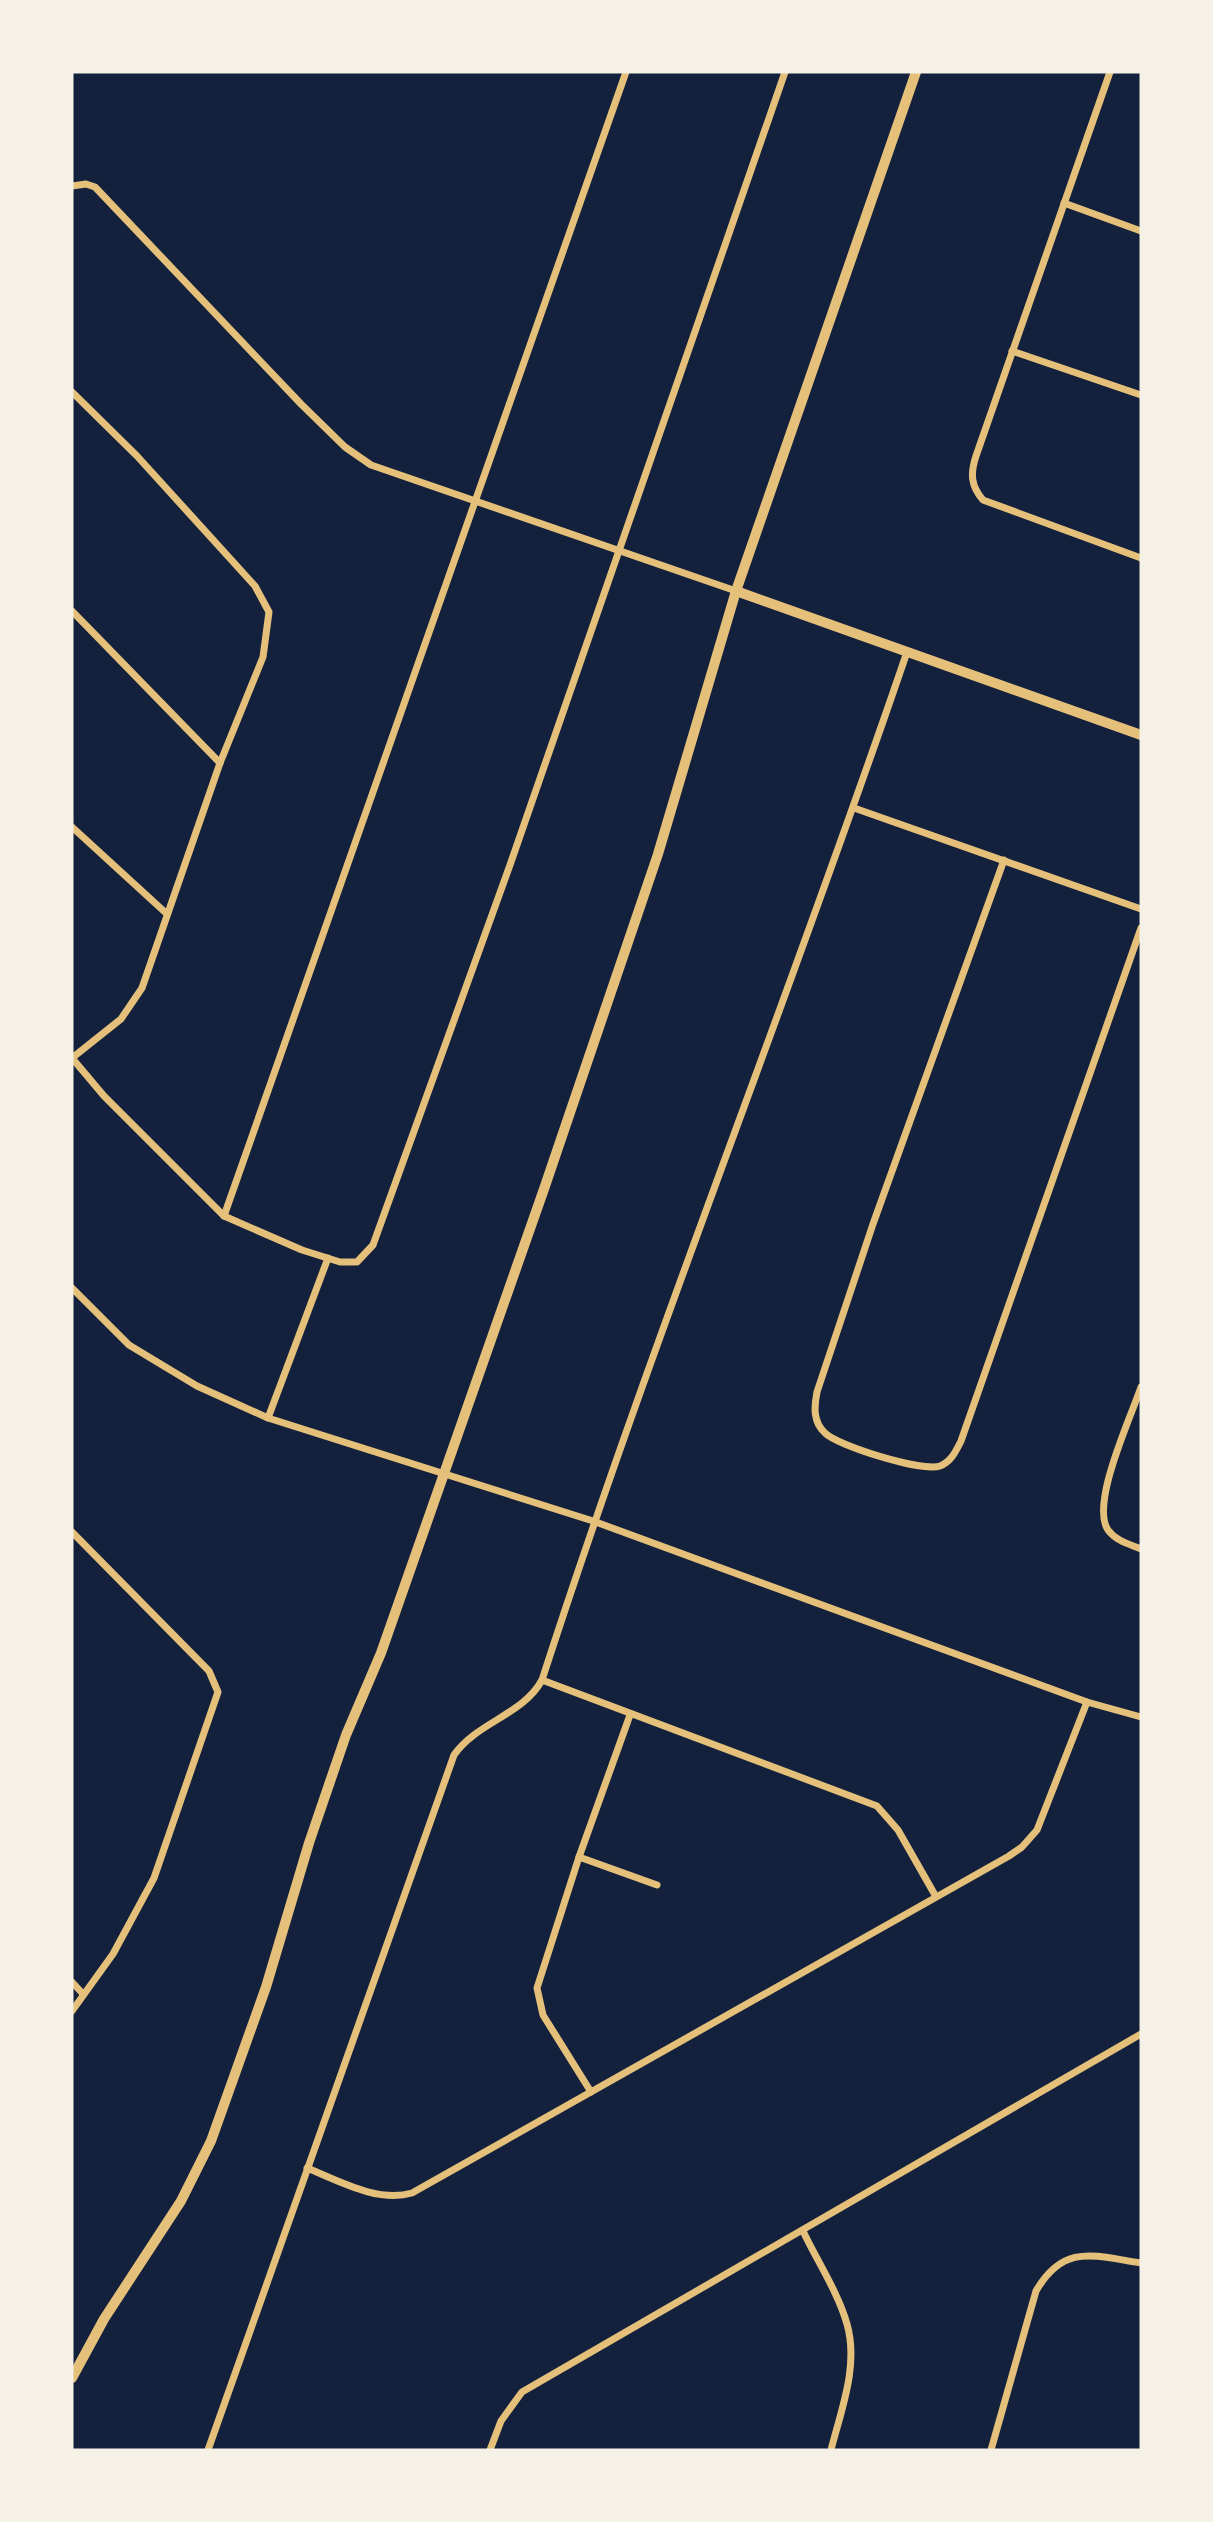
<svg xmlns="http://www.w3.org/2000/svg" width="1213" height="2522" font-family="Signika,sans-serif">
<style>
.lines{fill:none;stroke-linecap:round;stroke-linejoin:round}
.minor{stroke:#e5c07b;stroke-width:7}
.tertiary{stroke:#e5c07b;stroke-width:10}
</style>
<rect width="100%" height="100%" fill="#14213d"/>
<g class="lines">
<g class="minor">
<path d="M1110 72 976 456C970 474 971 486 983 500L1141 558"/>
<path d="M72 186 86 184 95 187 301 404 345 447 371 465 736 591"/>
<path d="M1064 203 1141 231"/>
<path d="M1012 351 1141 395"/>
<path d="M72 392 137 456 255 586 269 612 263 657 220 763 142 988 121 1019 72 1058"/>
<path d="M72 611 220 763"/>
<path d="M854 808 1141 909"/>
<path d="M72 827 167 914"/>
<path d="M1004 860 873 1224 817 1392C814 1407 813 1422 825 1433 838 1446 922 1472 940 1466 951 1462 956 1451 961 1441L1141 928"/>
<path d="M72 1058 104 1096 224 1216 302 1250 340 1262H357L373 1245 510 865 785 72"/>
<path d="M224 1216 626 72"/>
<path d="M72 1288 129 1345 197 1386 268 1418 593 1521 1087 1702 1141 1717"/>
<path d="M1141 1387C1131 1417 1090 1504 1108 1530 1116 1541 1129 1544 1141 1549"/>
<path d="M268 1418 328 1258"/>
<path d="M72 1532 209 1671 218 1692 154 1878 113 1954 72 2011"/>
<path d="M542 1680 877 1806 898 1830 935 1895"/>
<path d="M579 1857 657 1885"/>
<path d="M72 1982 83 1994"/>
<path d="M591 2092 543 2015 537 1988 579 1857 630 1715"/>
<path d="M307 2168C339 2181 378 2203 412 2193L1009 1856 1022 1847 1037 1830 1087 1702"/>
<path d="M803 2231C817 2261 838 2292 847 2324 859 2366 841 2410 831 2450"/>
<path d="M208 2450 454 1755C477 1722 523 1715 542 1680 654 1334 790 996 907 652"/>
<path d="M490 2450 501 2421 522 2392 1141 2034"/>
<path d="M991 2450 1036 2291C1064 2243 1094 2256 1141 2263"/>
</g>
<g class="tertiary">
<path d="M736 591 1141 735"/>
<path d="M72 2378 104 2319 181 2201 211 2141 266 1987 309 1843 346 1735 381 1653 544 1189 658 854 736 591 916 72"/>
</g>
</g>
<rect width="1213" height="2522" fill="none" stroke="#f6f1e7" stroke-width="147"/>
</svg>
